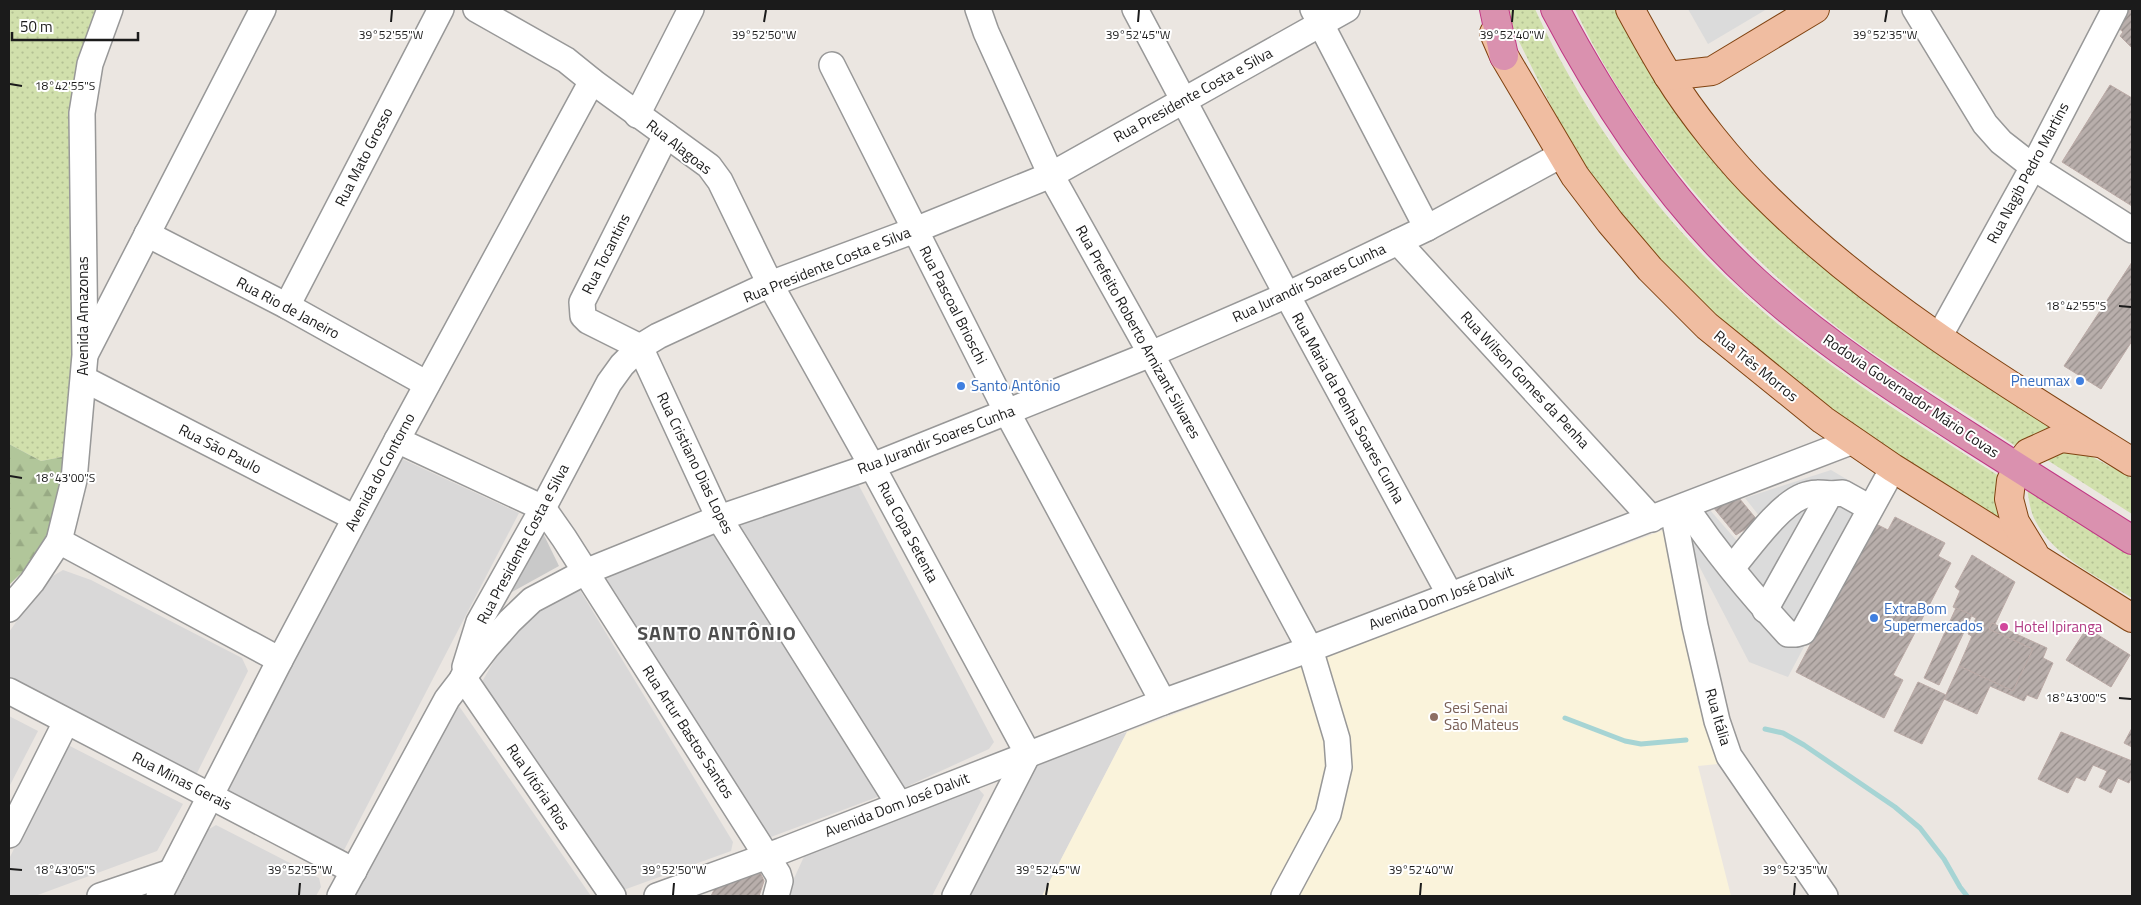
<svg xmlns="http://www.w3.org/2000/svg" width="2141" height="905" font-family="'Titillium Web',sans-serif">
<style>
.residential{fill:#d9d8d8}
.education{fill:#faf3db}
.religious{fill:#c9c9c9}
.grass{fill:url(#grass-dots)}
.forest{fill:url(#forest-firs)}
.parking{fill:#dbdbdb}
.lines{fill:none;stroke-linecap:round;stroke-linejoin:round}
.stream{stroke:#a6d4d4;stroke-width:5}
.building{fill:url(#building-hatch);stroke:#bbaaa6}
.minor-casing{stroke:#989898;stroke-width:28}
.major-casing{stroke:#804311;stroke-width:30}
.highway-casing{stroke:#c03784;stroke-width:30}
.minor{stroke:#fff;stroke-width:25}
.major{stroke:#f0bda1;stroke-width:28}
.highway{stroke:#da91af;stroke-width:28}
.ticks{fill:none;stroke:#1b1b1b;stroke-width:2}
.shop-dot{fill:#3f7fe0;stroke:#fff;stroke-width:2}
.hotel-dot{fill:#d1479c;stroke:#fff;stroke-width:2}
.education-dot{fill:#8d6e63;stroke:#fff;stroke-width:2}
.labels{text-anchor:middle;stroke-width:4;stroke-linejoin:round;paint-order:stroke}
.street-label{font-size:15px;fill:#1b1b1b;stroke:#fff}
.shop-label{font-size:15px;fill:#366cbe;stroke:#fff;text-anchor:start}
.hotel-label{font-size:15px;fill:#b23c85;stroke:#fff;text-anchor:start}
.education-label{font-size:15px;fill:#785e54;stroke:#fff;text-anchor:start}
.district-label{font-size:20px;font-weight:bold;letter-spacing:1px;fill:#4e4e4e;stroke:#fff}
.ticks-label{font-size:12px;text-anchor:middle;fill:#1b1b1b;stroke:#fff;stroke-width:4;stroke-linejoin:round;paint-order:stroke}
</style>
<defs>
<pattern id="grass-dots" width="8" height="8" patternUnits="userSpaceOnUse" patternTransform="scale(1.25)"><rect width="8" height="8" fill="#d1e0ac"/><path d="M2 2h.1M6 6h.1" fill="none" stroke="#b3c093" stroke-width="1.8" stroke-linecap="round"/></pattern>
<pattern id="forest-firs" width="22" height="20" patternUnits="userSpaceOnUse" patternTransform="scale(1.25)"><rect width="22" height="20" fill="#b1c69a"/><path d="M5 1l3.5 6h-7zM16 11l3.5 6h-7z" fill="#98aa84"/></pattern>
<pattern id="building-hatch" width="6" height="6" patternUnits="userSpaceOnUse" patternTransform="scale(1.25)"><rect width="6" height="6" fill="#b8aeab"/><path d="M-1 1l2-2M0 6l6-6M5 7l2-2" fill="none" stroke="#958d8a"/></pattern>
</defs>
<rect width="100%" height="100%" fill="#ebe6e1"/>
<g class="residential">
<path d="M398 457 519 513 342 854 225 793Z"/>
<path d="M855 478 994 742 989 749 897 791 737 522Z"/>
<path d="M715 530 880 796 763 840 594 574Z"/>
<path d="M63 570 91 580 242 658 248 671 195 777 9 678V632L46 580Z"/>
<path d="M575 582 733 842 731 851 618 892 476 692 515 625Z"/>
<path d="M452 696 591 896H349Z"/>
<path d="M9 716 38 731 9 787Z"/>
<path d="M1127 732 1042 896H958L1025 767Z"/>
<path d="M66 744 183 804 157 851 35 896H9V859Z"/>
<path d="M976 786 984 795 932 896H786L807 850Z"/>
<path d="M216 825 319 878 321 887 316 896H172L206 831Z"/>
</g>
<path class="education" d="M1666 529 1698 703 1718 764 1698 766 1731 896H1042L1127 732Z"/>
<path class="religious" d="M540 527 559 566 512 592 503 590Z"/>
<g class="grass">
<path d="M9 9H103L75 209 72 455 41 461 9 444Z"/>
<path d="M1503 9H1535C1588 125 1668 231 1766 314 1838 375 1919 425 1999 476L1998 512 2001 523 1846 421 1741 342 1658 260 1595 185 1570 143 1542 88Z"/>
<path d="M1575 9H1617L1709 152 2063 430 2019 446 2014 445C1968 414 1920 385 1874 354 1748 267 1641 148 1575 9Z"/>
<path d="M2081 451 2132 478V514L2044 458 2052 452Z"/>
<path d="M2027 488 2132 554V598C2099 577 2055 558 2036 522 2030 512 2029 499 2027 488Z"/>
</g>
<path class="forest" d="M9 444 41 461 72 455 45 550 9 585Z"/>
<g class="parking">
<path d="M1688 9H1767L1708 44Z"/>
<path d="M1831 470 1882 500 1788 677 1749 662 1684 537 1689 518 1709 509 1737 541 1764 522 1745 498Z"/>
</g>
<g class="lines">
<g class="stream">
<path d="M1565 718 1625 741 1641 744 1686 740"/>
<path d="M1765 729 1783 733 1804 745 1895 807 1920 828 1944 859 1960 887 1967 896"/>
</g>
</g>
<g class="building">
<path d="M2124 9H2132V48L2120 36 2123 32 2115 25Z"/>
<path d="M2110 85 2132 98V206L2062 162Z"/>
<path d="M2132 262V341L2101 389 2064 366Z"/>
<path d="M1739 498 1758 521 1736 535 1713 507Z"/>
<path d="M1895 517 1945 543 1938 556 1951 563 1893 675 1903 680 1884 718 1796 672 1874 523 1888 530Z"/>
<path d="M1972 555 2015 582 1995 624 1992 623 1989 629 2033 649 2013 691 1959 666 1972 636 1968 634 1976 618 1953 607 1960 591 1955 587Z"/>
<path d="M1956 608 1972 615 1939 685 1924 678Z"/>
<path d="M1992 623 2047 648 2043 658 2053 663 2037 699 2027 695 2024 701 1990 686 1977 714 1944 699 1959 666 2013 691 2033 649 1989 629Z"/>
<path d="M2087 628 2130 655 2111 687 2066 660Z"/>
<path d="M1918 682 1946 695 1922 744 1894 731Z"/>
<path d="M2132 728V747L2124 743Z"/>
<path d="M2061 732 2132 761V776L2129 783 2118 778 2111 793 2099 787 2107 771 2093 765 2085 781 2076 777 2068 793 2038 779Z"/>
<path d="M760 872 764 881 759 896H711L716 886Z"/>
</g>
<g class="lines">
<g class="minor-casing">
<g id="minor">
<path d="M978 9 986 32 1051 175 1151 354 1310 649 1337 739 1339 767 1328 814 1284 896"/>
<path d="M1135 9 1287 295 1450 595"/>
<path d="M1313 9 1427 228"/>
<path d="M1915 9 1985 124 2001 142 2033 167 2132 230"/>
<path d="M832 65 1007 412 1163 702"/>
<path d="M592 81 709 166 720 181 770 284 872 466 1028 754 955 896"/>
<path d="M637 115 691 9"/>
<path d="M147 234 287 306 427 384"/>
<path d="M1398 242 1652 519"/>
<path d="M287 306 441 9"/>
<path d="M1939 337 2033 167 2115 9"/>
<path d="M640 347 719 518 899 804"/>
<path d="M640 347 588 321 583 316 582 302 666 135"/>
<path d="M86 353 263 9"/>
<path d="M84 379 355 518"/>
<path d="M397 440 543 508 564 538 778 874 780 881 776 896"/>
<path d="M1685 506C1716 552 1751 594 1788 634H1796L1803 632 1893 468"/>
<path d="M1673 511 1695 626 1717 721 1729 756 1825 896"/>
<path d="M59 541 280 660"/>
<path d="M1732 568C1749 548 1779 505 1803 496 1812 492 1821 493 1830 494"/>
<path d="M9 609 32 582 59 541 74 480 85 355 82 113 90 64 110 9"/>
<path d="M1765 610 1830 494 1843 493 1870 508"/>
<path d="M465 667 479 622 543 508 609 383 622 365 640 347 658 336 770 284 915 230 1051 175 1347 9"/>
<path d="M463 677 613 896"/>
<path d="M9 691 354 871"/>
<path d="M9 835 66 722"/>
<path d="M100 896 171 872"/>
<path d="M159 896 280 660 397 440 592 81 566 60 476 9"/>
<path d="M340 896 447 699 487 647 510 621 532 600 585 572 719 518 872 466 1151 354 1287 295 1427 228 1561 155"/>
<path d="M657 896 781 851 1163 702 1310 649 1853 441"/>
</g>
</g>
<g class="major-casing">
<g id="major">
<path d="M1630 9C1642 31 1654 53 1667 74 1691 113 1731 163 1764 195 1869 300 2007 384 2132 462"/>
<path d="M1494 33 1504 56 1575 176 1610 222 1650 269 1707 326 1823 420 1893 468 2132 618"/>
<path d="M1668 76 1712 71 1815 9"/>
<path d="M2034 553 2015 522 2009 499 2011 481 2017 467 2028 453 2061 438 2098 443"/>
</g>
</g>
<g class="highway-casing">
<g id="highway">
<path d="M1494 9 1504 56"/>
<path d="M1555 9C1607 108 1672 206 1756 282 1822 342 1898 391 1973 439 2026 473 2079 506 2132 540"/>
</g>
</g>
<use href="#minor" class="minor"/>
<use href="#major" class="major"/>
<use href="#highway" class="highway"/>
</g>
<path class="ticks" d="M391 22 392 10M764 22 766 10M1138 22 1139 10M1512 22 1513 10M1885 22 1887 10M10 84 22 86M2119 306 2131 307M10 476 22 478M2119 698 2131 699M10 869 22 870M299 895 300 883M673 895 674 883M1046 895 1048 883M1420 895 1421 883M1794 895 1795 883"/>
<g class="shop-dot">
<circle cx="2080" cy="381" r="5"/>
<circle cx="961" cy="386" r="5"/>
<circle cx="1874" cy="618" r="5"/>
</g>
<circle class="hotel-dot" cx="2004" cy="627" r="5"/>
<circle class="education-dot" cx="1434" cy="717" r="5"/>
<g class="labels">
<g class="street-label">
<text transform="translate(1193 95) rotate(-29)" y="5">Rua Presidente Costa e Silva</text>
<text transform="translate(679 147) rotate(38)" y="5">Rua Alagoas</text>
<text transform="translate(364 157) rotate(-63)" y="5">Rua Mato Grosso</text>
<text transform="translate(2028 173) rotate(-62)" y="5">Rua Nagib Pedro Martins</text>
<text transform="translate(606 254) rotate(-63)" y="5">Rua Tocantins</text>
<text transform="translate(827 265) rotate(-22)" y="5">Rua Presidente Costa e Silva</text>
<text transform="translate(1309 283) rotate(-25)" y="5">Rua Jurandir Soares Cunha</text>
<text transform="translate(953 305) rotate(63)" y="5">Rua Pascoal Brioschi</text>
<text transform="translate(288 308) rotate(28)" y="5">Rua Rio de Janeiro</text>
<text transform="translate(83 316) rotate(-90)" y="5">Avenida Amazonas</text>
<text transform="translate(1138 332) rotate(61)" y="5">Rua Prefeito Roberto Arnizant Silvares</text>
<text transform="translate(1756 366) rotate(39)" y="5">Rua Três Morros</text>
<text transform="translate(1525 380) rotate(47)" y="5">Rua Wilson Gomes da Penha</text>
<text transform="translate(1911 396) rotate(34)" y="5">Rodovia Governador Mário Covas</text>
<text transform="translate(1348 408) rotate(61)" y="5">Rua Maria da Penha Soares Cunha</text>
<text transform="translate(936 440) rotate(-21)" y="5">Rua Jurandir Soares Cunha</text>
<text transform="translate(220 449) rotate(27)" y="5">Rua São Paulo</text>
<text transform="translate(695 463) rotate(64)" y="5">Rua Cristiano Dias Lopes</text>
<text transform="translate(380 472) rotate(-62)" y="5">Avenida do Contorno</text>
<text transform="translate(908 532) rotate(62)" y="5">Rua Copa Setenta</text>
<text transform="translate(523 544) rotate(-62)" y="5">Rua Presidente Costa e Silva</text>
<text transform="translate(1441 598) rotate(-21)" y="5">Avenida Dom José Dalvit</text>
<text transform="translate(1718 717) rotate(74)" y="5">Rua Itália</text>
<text transform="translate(688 732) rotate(57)" y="5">Rua Artur Bastos Santos</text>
<text transform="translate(182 781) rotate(27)" y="5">Rua Minas Gerais</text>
<text transform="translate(538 787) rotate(56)" y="5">Rua Vitória Rios</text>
<text transform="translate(897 805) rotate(-21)" y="5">Avenida Dom José Dalvit</text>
</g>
<g class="shop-label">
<text x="2070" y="386" text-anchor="end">Pneumax</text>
<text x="971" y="391">Santo Antônio</text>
<text x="1884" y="614">ExtraBom<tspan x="1884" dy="17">Supermercados</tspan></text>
</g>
<g class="hotel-label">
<text x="2014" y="632">Hotel Ipiranga</text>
</g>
<g class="education-label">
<text x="1444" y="713">Sesi Senai<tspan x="1444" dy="17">São Mateus</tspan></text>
</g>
<g class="district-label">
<text x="717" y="640">SANTO ANTÔNIO</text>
</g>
</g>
<g class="ticks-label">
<text x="391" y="39">39°52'55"W</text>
<text x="764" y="39">39°52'50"W</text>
<text x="1138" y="39">39°52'45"W</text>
<text x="1512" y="39">39°52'40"W</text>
<text x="1885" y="39">39°52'35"W</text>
<text x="65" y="90">18°42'55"S</text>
<text x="2076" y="310">18°42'55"S</text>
<text x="65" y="482">18°43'00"S</text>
<text x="2076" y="702">18°43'00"S</text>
<text x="65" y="874">18°43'05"S</text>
<text x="300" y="874">39°52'55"W</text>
<text x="674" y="874">39°52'50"W</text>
<text x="1048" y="874">39°52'45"W</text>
<text x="1421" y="874">39°52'40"W</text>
<text x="1795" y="874">39°52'35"W</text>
</g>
<rect width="2141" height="905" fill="none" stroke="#1b1b1b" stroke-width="20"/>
<path d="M12 32v8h126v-8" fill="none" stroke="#1b1b1b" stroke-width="2.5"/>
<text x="20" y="32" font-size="15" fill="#1b1b1b" stroke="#ffffff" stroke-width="4" paint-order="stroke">50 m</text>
</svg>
